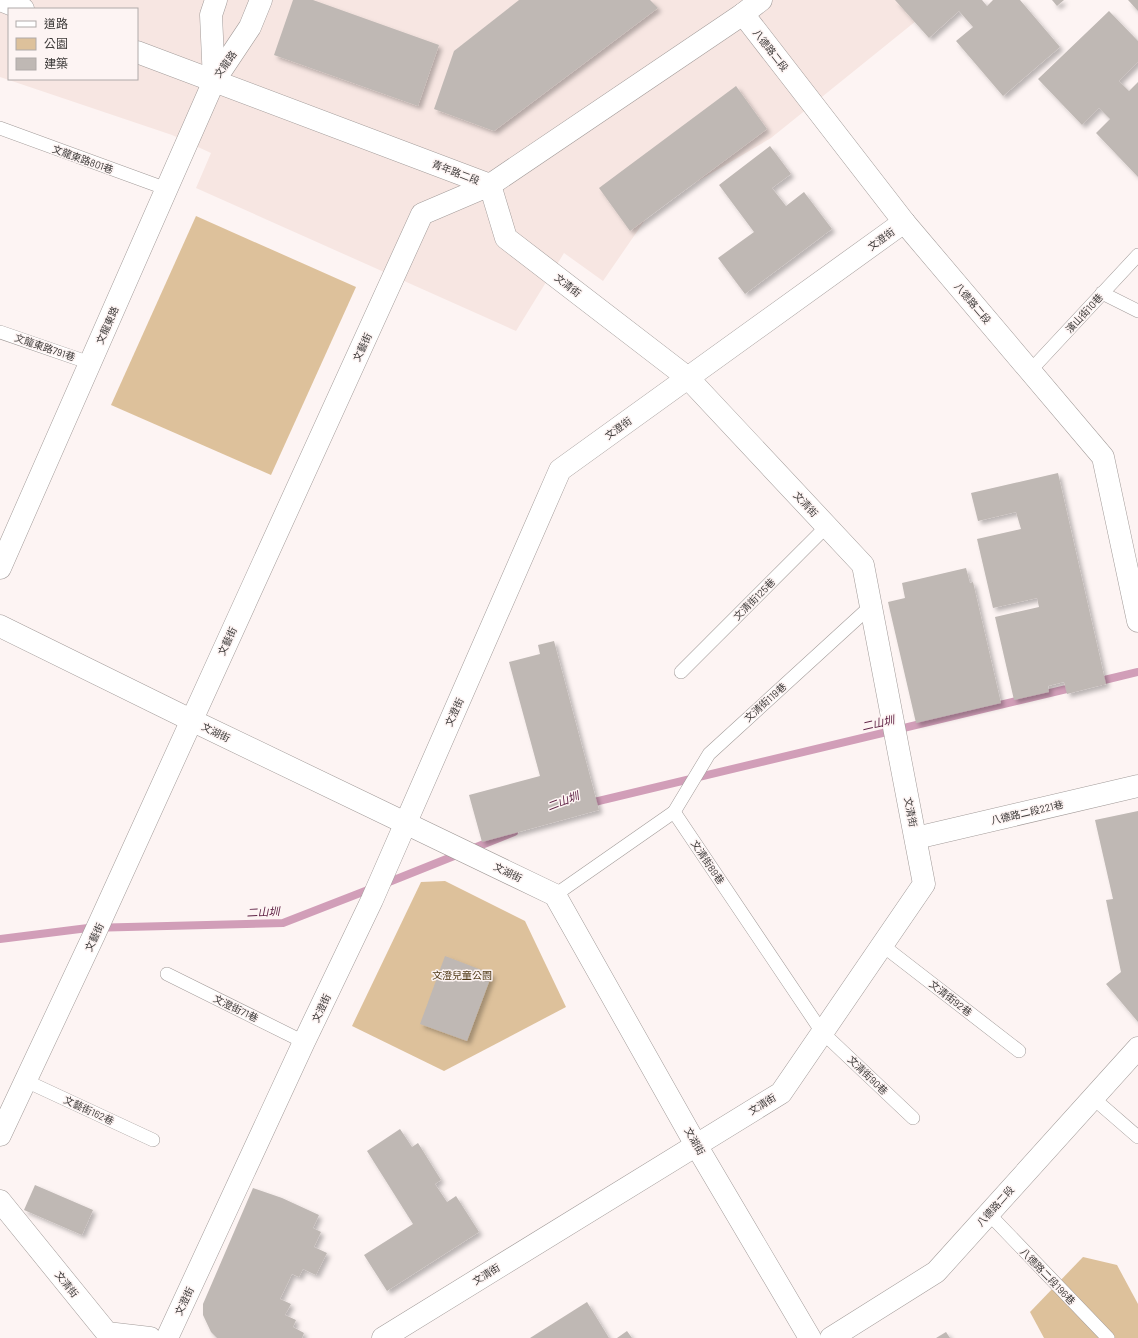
<svg xmlns="http://www.w3.org/2000/svg" width="1138" height="1338" font-family="Barlow,'Noto Sans TC',sans-serif">
<style>
.built{fill:#f7e6e2;fill-rule:evenodd}
.green{fill:#ddc19b}
.lines{fill:none;stroke-linecap:round;stroke-linejoin:round}
.stream{stroke:#d19eb8;stroke-width:8}
.building{fill:#bfb8b4;filter:url(#shadow)}
.lane-casing{stroke:#a29b99;stroke-width:14}
.street-casing{stroke:#a29b99;stroke-width:23}
.secondary-casing{stroke:#a29b99;stroke-width:23}
.lane{stroke:#fff;stroke-width:13}
.street{stroke:#fff;stroke-width:22}
.secondary{stroke:#fff;stroke-width:22}
.labels{text-anchor:middle;stroke-width:3;stroke-linejoin:round;paint-order:stroke}
.street-label{font-size:10px;fill:#3d3a39;stroke:#fdf4f3}
.park-label{font-size:10px;fill:#4f3816;stroke:#fdf4f3}
.water-label{font-size:11px;font-style:italic;fill:#5e2144;stroke:#fdf4f3}
</style>
<defs>
<filter id="shadow"><feDropShadow dx="3.5" dy="3.5" stdDeviation="2" flood-color="#0004"/></filter>
</defs>
<rect width="100%" height="100%" fill="#fdf4f3"/>
<path class="built" d="M0 0H942L771 138 654 207 603 281 564 253 516 331 196 188 211 153 172 135 0 77ZM9 9H137V79H9Z"/>
<g class="green">
<path d="M196 216 356 287 271 475 111 405Z"/>
<path d="M445 881 525 921 566 1007 444 1071 352 1026 421 882Z"/>
<path d="M1083 1257 1117 1265 1138 1304V1338H1044L1030 1312Z"/>
</g>
<g class="lines">
<g class="stream">
<path d="M1096 682 1138 672"/>
<path d="M586 804 1075 687"/>
<path d="M384 884 514 832"/>
<path d="M0 939 88 928 283 923 373 888"/>
</g>
</g>
<g class="building">
<path d="M293 0H313L439 45 418 106 274 55Z"/>
<path d="M519 0H650L658 8 494 131 434 109 454 51Z"/>
<path d="M895 0H982L987 6 993 0H1020L1060 47 1003 96 956 41 973 27 959 11 929 38Z"/>
<path d="M1052 0H1064L1057 6Z"/>
<path d="M1128 0H1138V11Z"/>
<path d="M1109 11 1138 41V62L1119 81 1129 91 1138 82V177L1096 133 1110 119 1099 108 1082 125 1038 79Z"/>
<path d="M736 86 767 129 630 231 599 188Z"/>
<path d="M770 146 791 174 772 188 786 206 804 192 832 229 745 294 718 258 754 232 719 185Z"/>
<path d="M1058 473 1106 684 1067 694 1064 682 1048 686 1049 692 1014 700 995 617 1039 607 1037 598 993 608 977 539 1021 529 1016 512 978 521 971 493Z"/>
<path d="M966 568 970 583 973 582 1001 703 916 723 888 602 905 598 902 583Z"/>
<path d="M554 641 599 810 482 842 469 795 540 776 509 662 540 654 538 645Z"/>
<path d="M1138 811V1022L1106 984 1121 972 1106 900 1113 899 1095 820Z"/>
<path d="M445 956 492 974 467 1041 420 1024Z"/>
<path d="M400 1129 412 1147 418 1143 441 1180 435 1184 447 1202 456 1196 479 1232 387 1291 364 1255 413 1224 367 1151Z"/>
<path d="M35 1185 93 1210 82 1235 24 1210Z"/>
<path d="M253 1188 282 1198 319 1215 313 1228 321 1232 314 1247 327 1253 316 1275 303 1269 299 1277 292 1274 280 1299 291 1304 285 1315 296 1320 293 1327 304 1333 302 1338H217L211 1332 203 1315V1304Z"/>
<path d="M587 1302 609 1338H530Z"/>
<path d="M627 1331 632 1338H617Z"/>
<path d="M946 1332 950 1338H936Z"/>
</g>
<g class="lines">
<g class="lane-casing">
<g id="lane">
<path d="M0 128 167 189"/>
<path d="M1102 293 1138 311"/>
<path d="M0 332 90 363"/>
<path d="M1030 371 1138 255"/>
<path d="M681 672 827 526"/>
<path d="M674 812 709 754 872 605"/>
<path d="M555 895 674 812 822 1032 913 1118"/>
<path d="M882 945 1019 1051"/>
<path d="M167 974 304 1042"/>
<path d="M26 1081 153 1140"/>
<path d="M1093 1098 1138 1137"/>
<path d="M988 1213 1108 1338"/>
</g>
</g>
<g class="street-casing">
<g id="street">
<path d="M743 14 904 222 1103 457 1138 621"/>
<path d="M0 626 191 720 555 895 696 1145 810 1338"/>
<path d="M916 838 1138 786"/>
<path d="M0 1135 94 935 422 214 490 185 506 238 688 378 863 565 924 884 781 1093 383 1338"/>
<path d="M0 1201 107 1333 150 1338"/>
<path d="M167 1338 304 1042 372 900 560 470 904 222"/>
<path d="M831 1338 936 1272 1138 1048"/>
</g>
</g>
<g class="secondary-casing">
<g id="secondary">
<path d="M0 0 23 9"/>
<path d="M137 52 490 185 743 14 761 0"/>
<path d="M214 81 211 15 216 0"/>
<path d="M0 568 214 81 250 27 261 0"/>
</g>
</g>
<use href="#lane" class="lane"/>
<use href="#street" class="street"/>
<use href="#secondary" class="secondary"/>
</g>
<g class="labels">
<g class="street-label">
<text transform="translate(771 50) rotate(52)" y="4">八德路二段</text>
<text transform="translate(225 64) rotate(-54)" y="4">文龍路</text>
<text transform="translate(83 159) rotate(20)" y="4">文龍東路801巷</text>
<text transform="translate(456 172) rotate(21)" y="4">青年路二段</text>
<text transform="translate(881 239) rotate(-36)" y="4">文澄街</text>
<text transform="translate(568 285) rotate(38)" y="4">文清街</text>
<text transform="translate(973 303) rotate(50)" y="4">八德路二段</text>
<text transform="translate(1084 313) rotate(-47)" y="4">濱山街10巷</text>
<text transform="translate(107 325) rotate(-66)" y="4">文龍東路</text>
<text transform="translate(45 347) rotate(19)" y="4">文龍東路791巷</text>
<text transform="translate(362 347) rotate(-65)" y="4">文藝街</text>
<text transform="translate(618 428) rotate(-36)" y="4">文澄街</text>
<text transform="translate(806 504) rotate(47)" y="4">文清街</text>
<text transform="translate(754 599) rotate(-45)" y="4">文清街125巷</text>
<text transform="translate(227 641) rotate(-65)" y="4">文藝街</text>
<text transform="translate(765 702) rotate(-42)" y="4">文清街119巷</text>
<text transform="translate(454 712) rotate(-66)" y="4">文澄街</text>
<text transform="translate(216 732) rotate(26)" y="4">文湖街</text>
<text transform="translate(911 812) rotate(79)" y="4">文清街</text>
<text transform="translate(1027 812) rotate(-13)" y="4">八德路二段221巷</text>
<text transform="translate(708 862) rotate(56)" y="4">文清街89巷</text>
<text transform="translate(508 872) rotate(26)" y="4">文湖街</text>
<text transform="translate(94 937) rotate(-65)" y="4">文藝街</text>
<text transform="translate(951 998) rotate(38)" y="4">文清街92巷</text>
<text transform="translate(236 1008) rotate(26)" y="4">文澄街71巷</text>
<text transform="translate(321 1008) rotate(-65)" y="4">文澄街</text>
<text transform="translate(868 1075) rotate(44)" y="4">文清街90巷</text>
<text transform="translate(762 1104) rotate(-32)" y="4">文清街</text>
<text transform="translate(89 1110) rotate(25)" y="4">文藝街162巷</text>
<text transform="translate(695 1141) rotate(60)" y="4">文湖街</text>
<text transform="translate(995 1206) rotate(-48)" y="4">八德路二段</text>
<text transform="translate(486 1274) rotate(-32)" y="4">文清街</text>
<text transform="translate(1048 1276) rotate(46)" y="4">八德路二段196巷</text>
<text transform="translate(67 1284) rotate(51)" y="4">文清街</text>
<text transform="translate(184 1301) rotate(-65)" y="4">文澄街</text>
</g>
<g class="park-label">
<text x="462" y="979">文澄兒童公園</text>
</g>
<g class="water-label">
<text transform="translate(878 723) rotate(-13)" y="4">二山圳</text>
<text transform="translate(563 801) rotate(-21)" y="4">二山圳</text>
<text transform="translate(263 912) rotate(-3)" y="4">二山圳</text>
</g>
</g>
<rect x="8" y="8" width="130" height="72" fill="#fdf4f3" stroke="#b0aaa9"/>
<rect x="16" y="21" width="20" height="6" fill="#ffffff" stroke="#b0aaa9"/>
<text x="44" y="28" font-size="12" fill="#3d3a39">道路</text>
<rect x="16" y="38" width="20" height="12" fill="#ddc19b" stroke="#b0aaa9"/>
<text x="44" y="48" font-size="12" fill="#3d3a39">公園</text>
<rect x="16" y="58" width="20" height="12" fill="#bfb8b4" stroke="#b0aaa9"/>
<text x="44" y="68" font-size="12" fill="#3d3a39">建築</text>
</svg>
